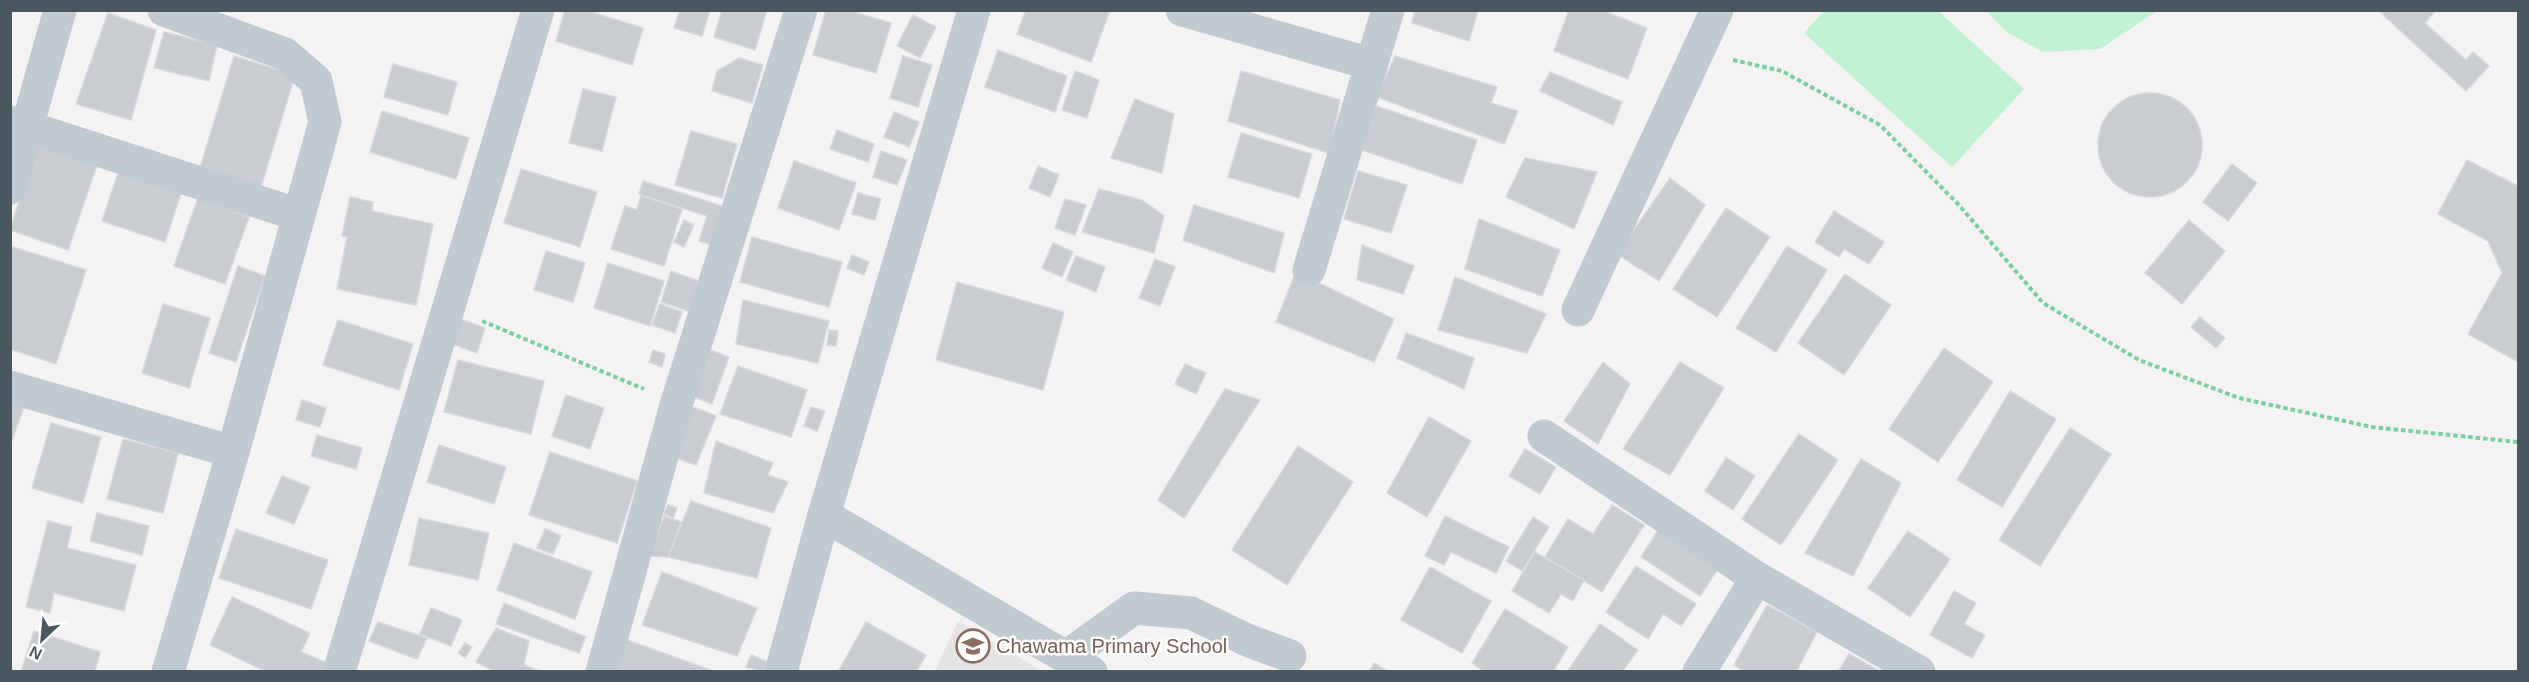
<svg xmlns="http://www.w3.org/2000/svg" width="2529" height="682" font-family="Arial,sans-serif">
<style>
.education{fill:#e5e3e4}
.green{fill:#c0f1d0}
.building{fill:#c9cdd1;stroke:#d6d8dd;stroke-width:1.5}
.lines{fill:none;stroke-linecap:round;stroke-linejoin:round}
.path{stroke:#76d19e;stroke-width:4;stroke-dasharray:4.5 3;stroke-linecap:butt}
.minor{stroke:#bfcad1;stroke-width:33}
.labels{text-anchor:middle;stroke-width:5;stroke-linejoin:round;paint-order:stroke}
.education-label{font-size:20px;fill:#785e54;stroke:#fff;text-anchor:start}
</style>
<rect width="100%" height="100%" fill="#f4f2f2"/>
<path class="education" d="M958 621 1042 671H935Z"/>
<g class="green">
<path d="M1825 10 1938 11 2024 89 1952 167 1804 33Z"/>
<path d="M1986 11H2157L2100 49 2043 52 2008 33Z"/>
</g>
<g class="building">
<path d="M565 10H585L643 28 632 65 556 41Z"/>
<path d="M680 10H710L702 36 674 28Z"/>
<path d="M722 10H767L755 50 714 37Z"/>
<path d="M826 10H847L891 23 876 73 813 55Z"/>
<path d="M1026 10H1110L1091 62 1017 34Z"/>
<path d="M1415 10H1478L1469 41 1412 23Z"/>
<path d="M1569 10H1601L1647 28 1628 79 1554 51Z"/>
<path d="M2378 10H2436L2425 23 2466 60 2473 52 2489 66 2466 91Z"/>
<path d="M108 13 156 30 131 120 76 104Z"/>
<path d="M913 15 936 27 920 58 897 46Z"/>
<path d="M164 32 217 45 209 81 154 68Z"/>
<path d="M998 50 1067 76 1055 112 985 87Z"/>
<path d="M234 56 295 75 261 187 200 168Z"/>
<path d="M903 56 932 65 918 107 890 98Z"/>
<path d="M1395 56 1497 87 1491 103 1518 111 1504 144 1377 97Z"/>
<path d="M739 58 763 65 752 103 712 91 717 71Z"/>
<path d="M393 64 457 82 448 115 384 97Z"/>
<path d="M1075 71 1099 80 1087 118 1062 110Z"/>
<path d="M1241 71 1340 100 1329 153 1228 121Z"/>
<path d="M1550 72 1622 102 1613 125 1540 91Z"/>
<path d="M583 89 616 97 602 151 569 143Z"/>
<circle cx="2150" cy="145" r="52"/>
<path d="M1135 99 1174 114 1162 173 1111 158Z"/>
<path d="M1376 106 1477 140 1462 184 1362 150Z"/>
<path d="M382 111 469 138 456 179 370 152Z"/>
<path d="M894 112 919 122 909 147 884 137Z"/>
<path d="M837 130 874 144 868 162 830 149Z"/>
<path d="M691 131 737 144 722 198 675 185Z"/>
<path d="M1241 133 1312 154 1299 198 1228 177Z"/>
<path d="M38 142 98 162 68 250 10 230Z"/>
<path d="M881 151 907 160 897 185 873 177Z"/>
<path d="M1525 158 1597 172 1574 229 1506 197Z"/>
<path d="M2467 160 2518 186V362L2468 334 2502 273 2488 241 2438 214Z"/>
<path d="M794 161 856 183 839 230 778 208Z"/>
<path d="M2232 164 2257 183 2228 221 2203 202Z"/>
<path d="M1038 166 1059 175 1050 197 1029 188Z"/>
<path d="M120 167 183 187 165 242 102 221Z"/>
<path d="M521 169 597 192 580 247 504 223Z"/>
<path d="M1358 171 1407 185 1391 233 1344 219Z"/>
<path d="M1670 178 1705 205 1659 281 1617 254Z"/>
<path d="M643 181 735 210 723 249 699 241 707 216 639 194Z"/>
<path d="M1099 189 1142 200 1164 216 1154 253 1082 232Z"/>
<path d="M858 193 881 199 875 220 852 214Z"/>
<path d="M641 196 682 209 664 266 611 249 625 206 637 210Z"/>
<path d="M350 197 373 202 372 211 433 224 416 305 337 289 347 237 342 236Z"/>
<path d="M198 198 249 217 225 284 174 266Z"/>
<path d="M1065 199 1086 205 1075 235 1055 228Z"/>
<path d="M1194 205 1284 233 1274 273 1183 240Z"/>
<path d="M1726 208 1770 237 1717 317 1673 289Z"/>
<path d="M1834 211 1884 242 1869 264 1844 249 1839 257 1815 242Z"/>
<path d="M1479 219 1560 250 1542 296 1465 269Z"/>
<path d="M684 220 694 225 684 247 674 242Z"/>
<path d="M2189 220 2225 251 2182 304 2145 273Z"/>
<path d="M752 237 842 262 829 307 740 282Z"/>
<path d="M1053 243 1073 252 1062 277 1042 268Z"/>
<path d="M1362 245 1414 266 1403 294 1357 280Z"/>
<path d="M1787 246 1827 270 1776 352 1736 328Z"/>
<path d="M13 247 86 270 56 364 10 349V254Z"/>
<path d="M546 251 585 263 573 302 534 290Z"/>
<path d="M852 255 869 262 864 275 847 268Z"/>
<path d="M1076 256 1105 267 1096 292 1066 280Z"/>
<path d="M1155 259 1175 267 1160 306 1139 298Z"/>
<path d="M608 263 664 281 650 326 594 308Z"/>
<path d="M238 266 265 276 236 362 209 353Z"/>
<path d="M671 271 710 285 700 315 661 302Z"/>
<path d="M1296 272 1394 319 1374 362 1276 322Z"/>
<path d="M1845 274 1891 305 1844 375 1798 343Z"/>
<path d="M1455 277 1546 314 1527 353 1438 330Z"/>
<path d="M957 282 1064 312 1043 390 936 360Z"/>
<path d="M743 300 829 321 818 363 736 344Z"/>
<path d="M163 304 210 318 189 388 142 373Z"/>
<path d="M660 304 682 312 675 333 652 325Z"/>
<path d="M454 317 485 328 477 353 445 341Z"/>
<path d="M2200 317 2225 338 2216 348 2191 327Z"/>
<path d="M338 320 413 344 399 390 323 365Z"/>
<path d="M829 330 838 331 836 346 827 345Z"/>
<path d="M1406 333 1474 358 1464 389 1397 358Z"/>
<path d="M1944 348 1993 382 1938 462 1889 429Z"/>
<path d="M653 350 665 354 662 367 649 362Z"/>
<path d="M711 350 729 357 712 404 694 397Z"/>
<path d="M458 360 544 381 531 434 444 412Z"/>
<path d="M1603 362 1630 384 1598 444 1564 421Z"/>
<path d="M1680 362 1724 388 1670 475 1623 449Z"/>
<path d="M1185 364 1206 373 1196 394 1175 384Z"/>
<path d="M738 366 807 390 791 437 720 414Z"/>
<path d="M1225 389 1260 400 1184 518 1158 500Z"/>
<path d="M2010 391 2056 419 2002 507 1957 480Z"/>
<path d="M10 395 26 401 10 446Z"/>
<path d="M566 395 604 408 590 449 552 436Z"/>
<path d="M302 400 326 408 320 427 296 420Z"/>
<path d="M690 406 716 416 696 465 674 457Z"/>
<path d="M811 407 825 411 817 431 804 426Z"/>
<path d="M1429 417 1471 441 1427 517 1387 493Z"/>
<path d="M51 423 101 437 83 503 32 488Z"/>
<path d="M2070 428 2111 454 2040 566 1999 540Z"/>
<path d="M1799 434 1838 460 1781 545 1742 519Z"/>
<path d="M317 435 362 448 356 469 311 456Z"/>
<path d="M123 439 178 453 163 513 107 499Z"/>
<path d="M716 441 773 463 768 475 788 482 773 513 704 493Z"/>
<path d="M439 445 506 467 494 504 427 482Z"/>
<path d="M1298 446 1353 482 1287 585 1232 550Z"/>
<path d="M1525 449 1556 467 1540 494 1509 476Z"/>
<path d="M550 452 637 481 617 543 529 515Z"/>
<path d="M1726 458 1755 476 1733 510 1705 491Z"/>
<path d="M1861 459 1901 483 1853 576 1805 553Z"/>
<path d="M282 476 310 487 294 524 266 513Z"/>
<path d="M691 501 771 528 757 578 668 557Z"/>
<path d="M668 505 677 508 673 518 664 514Z"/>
<path d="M1612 505 1644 525 1602 592 1545 557 1568 519 1593 534Z"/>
<path d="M97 513 149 526 142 555 90 541Z"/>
<path d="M664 516 681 522 668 557 649 556Z"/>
<path d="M1445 516 1509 547 1496 573 1451 552 1444 565 1425 556Z"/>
<path d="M1533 517 1549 527 1522 571 1506 561Z"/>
<path d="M419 518 489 533 478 580 409 565Z"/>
<path d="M48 521 72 527 67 548 136 565 124 611 54 593 50 613 26 607Z"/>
<path d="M236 529 328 560 311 609 219 578Z"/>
<path d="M545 529 561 536 553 554 537 548Z"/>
<path d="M1659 529 1718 569 1700 596 1641 557Z"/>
<path d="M1908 531 1950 559 1910 617 1868 588Z"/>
<path d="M514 543 592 572 575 619 497 590Z"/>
<path d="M1535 552 1584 580 1573 601 1561 594 1549 613 1512 591Z"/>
<path d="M1636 566 1696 604 1681 626 1663 614 1648 639 1606 612Z"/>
<path d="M1430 567 1491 601 1462 653 1401 620Z"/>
<path d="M662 572 757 608 737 656 642 625Z"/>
<path d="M1954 591 1976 603 1964 624 1985 635 1972 658 1930 635Z"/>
<path d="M232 597 310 633 301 652 327 663 323 672H267L210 645Z"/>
<path d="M504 603 586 637 579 653 496 624Z"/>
<path d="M1767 605 1817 632 1796 672H1745L1734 665Z"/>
<path d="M431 608 462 620 451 646 420 634Z"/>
<path d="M1505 609 1568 647 1553 672H1485L1472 663Z"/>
<path d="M378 622 427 638 417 659 369 641Z"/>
<path d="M866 622 926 655 916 672H838Z"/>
<path d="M1600 624 1638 650 1622 672H1567Z"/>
<path d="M496 628 529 641 524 665 542 672H496L476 662Z"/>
<path d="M34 631 100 652 95 672H21Z"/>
<path d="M627 640 716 672H618Z"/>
<path d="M465 643 472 647 465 658 458 653Z"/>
<path d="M1849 654 1881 672H1838Z"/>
<path d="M751 655 768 662 764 672 746 667Z"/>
<path d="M1374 663 1389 672H1369Z"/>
</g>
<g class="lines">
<g class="path">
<path d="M1733 60 1782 71 1880 125 1958 204 2043 303 2139 360 2239 398 2372 427 2518 442"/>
<path d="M482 321 644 389"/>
</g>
<g class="minor">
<path d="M164 10 285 54 316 81 325 122 233 452 168 672"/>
<path d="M1182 10 1371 64"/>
<path d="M10 122 27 127 60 10"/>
<path d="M10 188 27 127 299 215"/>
<path d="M1309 270 1388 10"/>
<path d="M1578 310 1717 10"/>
<path d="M10 387 233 452"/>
<path d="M1544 436 1757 578 1919 672"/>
<path d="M824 515 1091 672"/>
<path d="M1066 657 1134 608 1191 613 1247 640 1290 656"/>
<path d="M339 672 538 10"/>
<path d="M602 672 677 402 801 10"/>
<path d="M781 672 824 515 974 10"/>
<path d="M1699 672 1757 578"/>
</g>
</g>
<defs>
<g id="school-ring" transform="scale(1.725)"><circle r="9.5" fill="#fff" stroke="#8d6e63" stroke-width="1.5"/><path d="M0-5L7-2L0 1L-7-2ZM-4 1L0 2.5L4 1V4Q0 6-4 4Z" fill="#8d6e63"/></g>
</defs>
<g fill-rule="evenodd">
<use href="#school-ring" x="973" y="646"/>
</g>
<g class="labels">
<g class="education-label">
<text x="996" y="653">Chawama Primary School</text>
</g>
</g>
<rect width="2529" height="682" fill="none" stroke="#485760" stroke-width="24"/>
<g transform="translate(42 640) rotate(206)" stroke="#ffffff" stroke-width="4.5" paint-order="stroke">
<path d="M0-4.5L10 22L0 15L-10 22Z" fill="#485760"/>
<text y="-9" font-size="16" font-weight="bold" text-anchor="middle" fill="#485760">N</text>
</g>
</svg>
